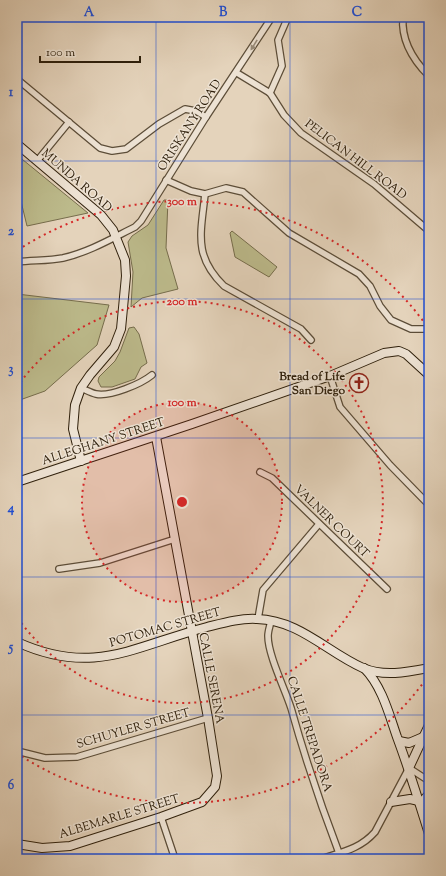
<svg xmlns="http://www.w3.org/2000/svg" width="446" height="876" font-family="'Sorts Mill Goudy',serif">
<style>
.green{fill:#bcba8b;stroke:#766d4c}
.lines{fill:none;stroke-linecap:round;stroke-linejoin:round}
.street-casing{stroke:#5c4d38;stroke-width:8}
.secondary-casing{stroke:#2f200c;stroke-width:10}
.street{stroke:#ede2d3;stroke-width:5.5}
.secondary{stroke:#ede2d3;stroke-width:8}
.oneway{fill:#988b79}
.grid{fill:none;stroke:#1d4ed8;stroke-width:1;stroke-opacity:0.55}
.ring{fill:none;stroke:#d62828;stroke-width:2;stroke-dasharray:2 4}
.labels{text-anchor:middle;stroke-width:3;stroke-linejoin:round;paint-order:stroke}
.street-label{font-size:12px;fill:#2f200c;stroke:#ede2d3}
.poi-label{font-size:12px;font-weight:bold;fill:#2f200c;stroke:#ede2d3;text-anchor:end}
.centre{fill:#d62828;stroke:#ede2d3;stroke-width:2}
.ring-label{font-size:12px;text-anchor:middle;font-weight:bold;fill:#d62828;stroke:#ede2d3;stroke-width:3;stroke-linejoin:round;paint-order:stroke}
.neatline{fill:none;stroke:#1d4ed8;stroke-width:1.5}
.grid-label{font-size:13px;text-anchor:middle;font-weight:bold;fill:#1d4ed8}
</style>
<rect width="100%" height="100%" fill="#e4d3bb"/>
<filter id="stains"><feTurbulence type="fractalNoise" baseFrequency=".005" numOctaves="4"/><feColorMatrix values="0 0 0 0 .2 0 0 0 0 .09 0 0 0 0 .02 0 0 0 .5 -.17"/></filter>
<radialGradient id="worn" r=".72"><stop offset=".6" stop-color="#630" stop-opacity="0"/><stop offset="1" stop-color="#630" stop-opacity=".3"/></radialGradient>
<g class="green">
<path d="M17 155 88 213 27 226 17 185Z"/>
<path d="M164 200H168L166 248 178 289 142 298 131 307 133 272 128 242 132 236 148 225Z"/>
<path d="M232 231 277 267 269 277 235 257 230 233Z"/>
<path d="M17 294 109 305 97 345 45 391 17 401Z"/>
<path d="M134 327 139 334 147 363 141 367 135 379 112 387H101L98 381 99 377 115 361 120 352 129 328Z"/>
</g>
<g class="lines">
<g class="street-casing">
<g id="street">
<path d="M403 17C401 40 413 60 429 76"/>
<path d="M237 73 270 93 284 115 301 133 374 184 429 231"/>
<path d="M17 79 100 148 112 151 126 149 159 124 185 109 196 111 206 117"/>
<path d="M270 93 282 66 278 40 288 17"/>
<path d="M37 161 69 122"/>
<path d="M166 180 191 191 205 194 226 188 243 192 289 233 359 274 370 286 380 306 391 320 411 329H429"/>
<path d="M205 194C201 233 193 256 224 286L301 329 311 340"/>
<path d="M17 262C32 260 48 261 63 258 89 252 111 239 135 227L141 221 206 117 272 17"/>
<path d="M330 376 340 407 390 465 429 505"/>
<path d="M81 388C86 390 91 393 96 394 110 397 141 384 152 375"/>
<path d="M260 472 272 478 387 589"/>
<path d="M59 569 100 563 175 539"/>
<path d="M258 619 263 590 319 524"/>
<path d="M271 621C270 626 268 631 268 636 268 655 285 689 291 708 305 758 321 806 339 853"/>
<path d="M17 751 45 758 77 757 208 718"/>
<path d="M161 817 175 859"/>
<path d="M321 859C342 852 360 849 375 832L409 768 429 781"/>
</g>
</g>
<g class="secondary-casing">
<g id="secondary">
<path d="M17 144 101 215 113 230 125 260 126 276 121 329 114 347 90 375 81 388 75 405 73 429 81 461"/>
<path d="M17 482 192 424 330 376 384 353 399 351 406 354 429 375"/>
<path d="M17 642C94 677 134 646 207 627 223 623 240 618 257 619 299 620 327 652 363 668 384 677 408 672 429 668"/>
<path d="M364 668C382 686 389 714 397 737 409 769 419 802 429 834"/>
<path d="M399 741 409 743 423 737"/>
<path d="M409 768 429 725"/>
<path d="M391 802 410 799 419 801"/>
<path d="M420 804 429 794"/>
<path d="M17 844 42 848 70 846 161 817 202 802 215 787 217 776 208 718 156 437"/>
</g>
</g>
<use href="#street" class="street"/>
<use href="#secondary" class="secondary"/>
</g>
<defs><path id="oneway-solid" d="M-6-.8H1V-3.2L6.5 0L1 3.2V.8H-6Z"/></defs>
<use class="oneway" href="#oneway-solid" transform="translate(254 45) rotate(122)"/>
<path class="grid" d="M156 17V859M290 17V859M17 161H429M17 299H429M17 438H429M17 577H429M17 715H429"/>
<circle cx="182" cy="502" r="100" fill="#d62828" fill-opacity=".12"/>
<g class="ring">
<circle cx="182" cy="502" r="100"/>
<path d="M17 387A201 201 0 1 1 17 617"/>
<path d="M429 675A301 301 0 0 1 18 754M18 250A301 301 0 0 1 429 329"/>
</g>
<defs>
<g id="church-ring" transform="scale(1)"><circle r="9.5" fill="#ede2d3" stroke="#8f2418" stroke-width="1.5"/><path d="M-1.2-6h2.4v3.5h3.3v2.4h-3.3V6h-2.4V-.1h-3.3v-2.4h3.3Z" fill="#8f2418"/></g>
</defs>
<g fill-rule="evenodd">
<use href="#church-ring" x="359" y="383"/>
</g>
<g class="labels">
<g class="street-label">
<text transform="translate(189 125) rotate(-57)" y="4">ORISKANY ROAD</text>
<text transform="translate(356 159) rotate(37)" y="4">PELICAN HILL ROAD</text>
<text transform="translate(77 180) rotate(41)" y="4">MUNDA ROAD</text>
<text transform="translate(103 441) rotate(-18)" y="4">ALLEGHANY STREET</text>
<text transform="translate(332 521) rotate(44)" y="4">VALNER COURT</text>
<text transform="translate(165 627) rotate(-16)" y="4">POTOMAC STREET</text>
<text transform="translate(212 678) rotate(79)" y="4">CALLE SERENA</text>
<text transform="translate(133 728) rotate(-16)" y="4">SCHUYLER STREET</text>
<text transform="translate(310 734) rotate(72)" y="4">CALLE TREPADORA</text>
<text transform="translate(119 816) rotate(-17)" y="4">ALBEMARLE STREET</text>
</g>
<g class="poi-label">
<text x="345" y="380">Bread of Life<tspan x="345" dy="14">San Diego</tspan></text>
</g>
</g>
<circle cx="182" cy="502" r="6" class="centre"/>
<g class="ring-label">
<text x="182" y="205">300 m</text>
<text x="182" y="305">200 m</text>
<text x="182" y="406">100 m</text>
</g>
<rect width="446" height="876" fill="none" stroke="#e4d3bb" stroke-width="44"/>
<path d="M40 56v6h100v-6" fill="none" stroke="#2f200c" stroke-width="2"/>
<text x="46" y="56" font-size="12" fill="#2f200c" stroke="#ede2d3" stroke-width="3" paint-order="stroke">100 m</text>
<rect x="22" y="22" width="402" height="832" class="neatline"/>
<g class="grid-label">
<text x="89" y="16">A</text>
<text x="223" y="16">B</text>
<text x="357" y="16">C</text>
<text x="11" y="96">1</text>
<text x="11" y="235">2</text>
<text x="11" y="373">3</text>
<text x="11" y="512">4</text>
<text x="11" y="651">5</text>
<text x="11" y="789">6</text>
</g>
<rect width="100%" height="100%" filter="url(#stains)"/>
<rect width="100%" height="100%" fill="url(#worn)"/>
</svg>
